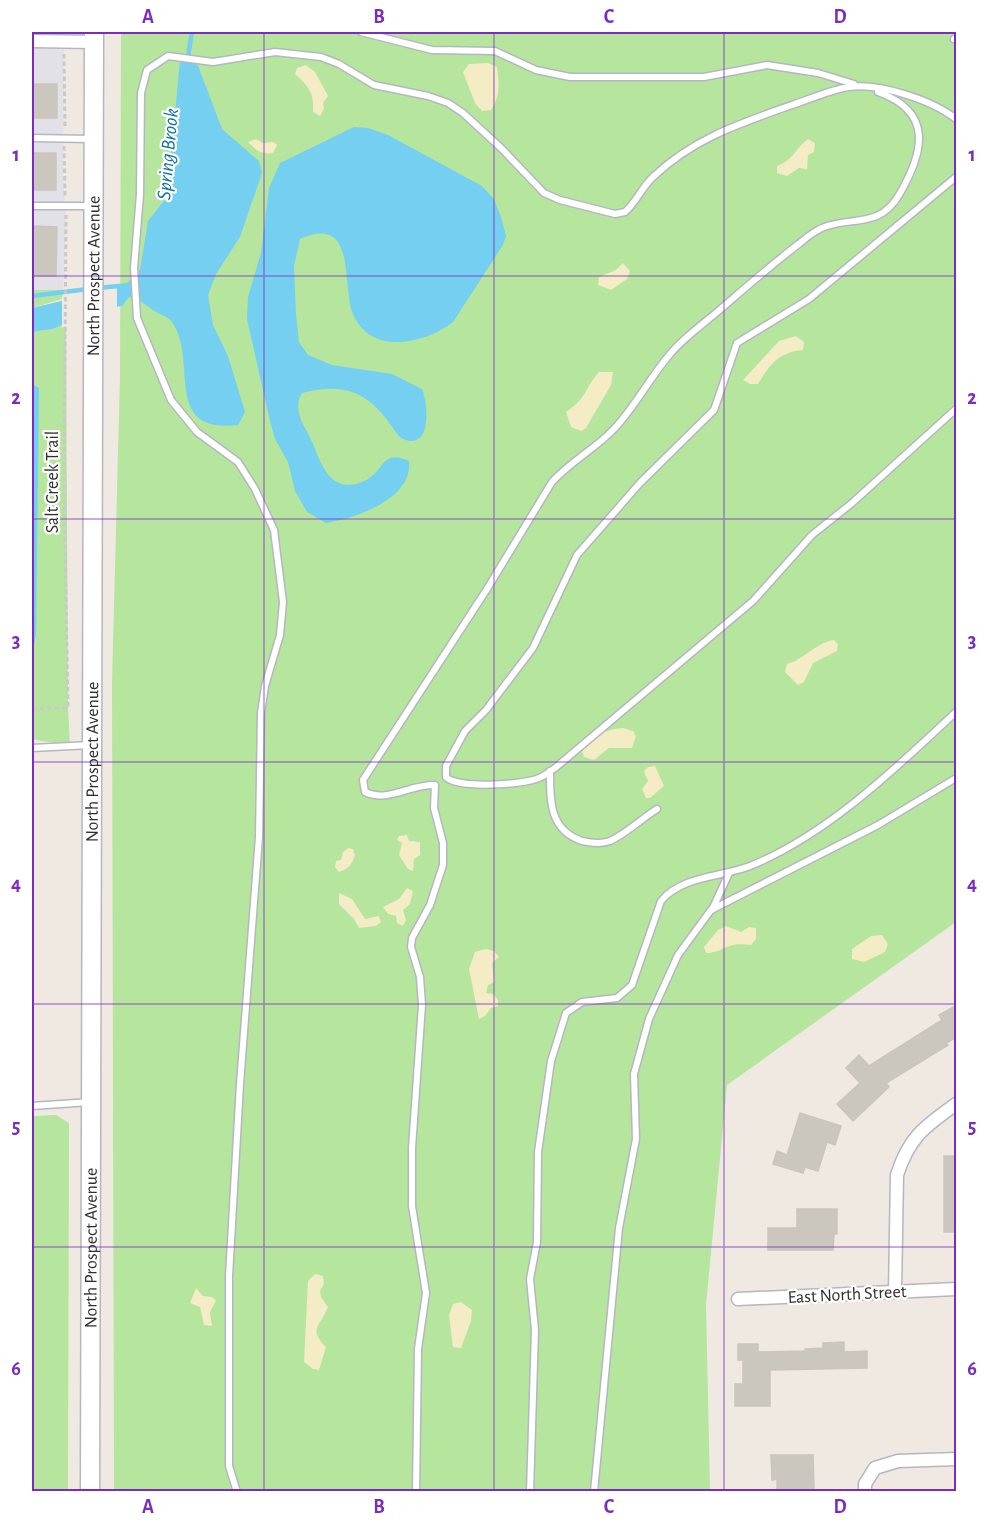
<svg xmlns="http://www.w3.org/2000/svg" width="988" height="1523" font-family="'Alegreya Sans',sans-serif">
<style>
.industrial{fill:#e3e1e8}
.green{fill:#b6e59e}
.sand{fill:#f3ecc5}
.water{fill:#75cff0}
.pier{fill:#efe9e1}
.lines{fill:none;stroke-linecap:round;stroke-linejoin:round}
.stream{stroke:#75cff0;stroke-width:4.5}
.building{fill:#cbc7bf;stroke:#cbc5ba;stroke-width:1.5}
.lane-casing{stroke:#b4b7c1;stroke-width:9}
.street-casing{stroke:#b4b7c1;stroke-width:15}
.secondary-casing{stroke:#b4b7c1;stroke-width:21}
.path{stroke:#c9c9c9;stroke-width:3;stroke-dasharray:4.5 3;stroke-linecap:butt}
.lane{stroke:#fff;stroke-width:6}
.street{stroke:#fff;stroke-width:12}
.secondary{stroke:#fff;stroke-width:18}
.grid{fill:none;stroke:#7b2cbf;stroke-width:1.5;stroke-opacity:0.55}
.labels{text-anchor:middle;stroke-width:4.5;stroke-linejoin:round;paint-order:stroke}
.street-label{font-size:18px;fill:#2e2e2e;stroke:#fff}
.water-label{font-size:20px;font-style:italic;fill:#0d6fa3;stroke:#fff}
.neatline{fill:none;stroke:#7b2cbf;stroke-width:2}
.grid-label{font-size:20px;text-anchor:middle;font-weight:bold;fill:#7b2cbf}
</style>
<rect width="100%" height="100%" fill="#efe9e1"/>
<path class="industrial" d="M32 32H64L63 172 66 220 63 290H32Z"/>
<g class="green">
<path d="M121 32H956V922L727 1085 706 1305 710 1491 114 1492 112 682 120 377Z"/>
<path d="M32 290H63L62 299 32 308Z"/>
<path d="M66 323 68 708 70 746 32 739V332L53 329Z"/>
<path d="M56 1115 69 1123 68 1491H32V1116Z"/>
</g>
<g class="sand">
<path d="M488 63 497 67C499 83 501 95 491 110L482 111 475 103 463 72 469 64Z"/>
<path d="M306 65 315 72 328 96 323 103 324 109 320 116 313 112C314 92 309 87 295 74L297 68Z"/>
<path d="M256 139 263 143 273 142 277 145 273 153C261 155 256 150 248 142Z"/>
<path d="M808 139 815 143 814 152 808 155 807 169 799 168 787 176 777 173V166C795 159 795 148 808 139Z"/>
<path d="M623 263 630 271 627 279 611 290 598 285 599 277 616 270Z"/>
<path d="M796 336 804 342 803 350C779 352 770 364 758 384H750L743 380 779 341Z"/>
<path d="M599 372H613L611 385 586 428 581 431 571 427 566 412C588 397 584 389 599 372Z"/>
<path d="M834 640 838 644 837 651 813 663 804 682 798 685 785 672 787 664C803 660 817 642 834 640Z"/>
<path d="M623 728 633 731 636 736 632 748H609L594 760 584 757 582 751C592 736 606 729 623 728Z"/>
<path d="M655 766 664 786 650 798H646L642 789 648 781 644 771 648 767Z"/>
<path d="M407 835 409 841 420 842V855L414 859 413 871 408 869 399 855 402 843 397 840 399 836Z"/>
<path d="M348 848 353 849 355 855C352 864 349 869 339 872L335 867 336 861 341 860 343 852Z"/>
<path d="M407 888 413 891 410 904 403 910 406 920 403 926 397 923 396 916 388 914 383 907 399 899Z"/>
<path d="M339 893 352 899 365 919 379 916 381 922 376 926 359 928 354 919 339 904Z"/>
<path d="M726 926 741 932 749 927 756 928V939L751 945C726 941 725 952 706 953L704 947 718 930Z"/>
<path d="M882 935 888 944 885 952 864 962 852 959V949L871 936Z"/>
<path d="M486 949 494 951 499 957 492 963 494 982 488 985 486 993 493 994 498 1000V1006L491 1008 485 1016 479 1019 469 969 475 952Z"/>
<path d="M315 1274 323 1276 324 1284 320 1291 321 1297 328 1307C320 1327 308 1328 326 1347L319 1370 313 1369 304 1362 308 1281Z"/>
<path d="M196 1288 203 1296 212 1297 216 1301 210 1312 212 1326 204 1325 200 1307 190 1303Z"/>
<path d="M461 1302 472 1310 471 1321 461 1348 453 1347 449 1315 453 1304Z"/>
</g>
<g class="water">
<path d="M180 60 197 63 222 129 259 161 262 173 240 237 216 274 208 295 213 325 228 356 245 412 238 425C161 434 199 361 172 322 168 316 158 314 153 310 144 304 140 299 129 297L122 306 94 310 53 329 32 332V308L124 286 140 270 148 221 167 197 172 181 171 158Z"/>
<path d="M354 127 368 128 388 135 482 186 494 199 501 217 506 236 503 245 453 322C426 343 371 357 353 314 341 286 358 213 300 239L294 266 296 314 299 342 308 355 332 365 392 374 422 389C428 403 432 448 406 440 398 438 395 430 390 424 366 390 342 383 302 393 294 406 300 419 307 432 315 445 318 461 327 473 340 492 365 486 378 470 381 467 383 462 387 460 395 455 401 458 409 461 413 500 355 518 326 523L307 512 295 491 288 462 275 439 270 421 247 319 248 297 261 253 269 188 280 163Z"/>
<path d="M32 384 39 388 36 635 32 654Z"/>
</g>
<path class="pier" d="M117 285V309L95 313 62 328V296Z"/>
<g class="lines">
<g class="stream">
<path d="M187 62 192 32"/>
<path d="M97 288 130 285"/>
<path d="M32 296 88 289"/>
</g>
</g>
<g class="building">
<rect x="32" y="84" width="25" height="34"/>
<rect x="32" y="153" width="24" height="37"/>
<path d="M32 226 57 227 56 276H32Z"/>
<path d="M957 1005V1037L946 1043 948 1045 886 1083 889 1087 853 1121 837 1104 860 1083 846 1068 859 1055 869 1066 942 1020 939 1015Z"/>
<path d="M800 1113 841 1126 835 1145 827 1142 818 1171 805 1167 803 1173 773 1164 777 1151 787 1155Z"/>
<rect x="944" y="1156" width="13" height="76"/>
<path d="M797 1209H837V1234H834L833 1250H768V1228H797Z"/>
<path d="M844 1342V1352L867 1351V1368L770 1370V1406H735V1384H743V1360H738V1344H758V1352L805 1351V1349L823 1348V1343Z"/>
<path d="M771 1455H813L814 1491H777V1479L772 1480Z"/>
</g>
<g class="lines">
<g class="lane-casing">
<g id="lane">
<path d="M361 32 432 50 495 51 536 70 570 77H704L767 65 818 73 854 84"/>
<path d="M954 39 956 40"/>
<path d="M32 138 91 139"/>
<path d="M956 177 809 299 737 343 714 410 640 483 577 555 533 648 486 710 465 731 446 766V777C457 789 523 785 539 778 545 776 550 771 555 768L753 601 812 535 852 503 956 409"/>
<path d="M32 206H93"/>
<path d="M32 748 91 745"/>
<path d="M550 771C550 800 549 830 582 841 591 843 602 844 610 841 627 833 641 819 657 809"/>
<path d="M712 910 729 873"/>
<path d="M32 1106 90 1102"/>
<path d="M237 1492 229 1466V1276L240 1084 259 837 261 713 265 686 280 635 283 602 274 530 255 489 238 462 197 432 171 400 137 318 134 268 140 194 141 93 147 70 168 56 213 62 275 52 321 57 339 64 374 85 428 96 448 103 463 113 501 148 544 193 560 200 615 214 625 212C636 203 641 188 653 177 693 139 738 124 789 106 808 100 829 90 849 87 880 83 932 100 956 119"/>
<path d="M416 1492 418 1349 426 1293 412 1206V1148L422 1005 420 977 411 947 412 938 430 905 443 865V843L434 808 435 785C410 784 388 803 365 792L363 780 487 589 552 482C571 461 595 449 614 429 634 408 648 381 666 359 680 341 699 327 716 313 744 289 771 265 800 243 808 236 817 229 827 226 856 217 880 227 899 195 924 152 934 112 878 92"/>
<path d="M530 1492 535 1330 530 1279 537 1242 538 1152 551 1061 566 1013 582 1002 617 998 632 985 661 901C681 876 722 877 750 866 827 835 896 768 956 712"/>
<path d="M594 1492 619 1228 636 1139 634 1074 649 1019 678 955 711 910 878 825 956 778"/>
</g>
</g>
<g class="street-casing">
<g id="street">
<path d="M32 41 93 42"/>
<path d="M895 1292 897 1175C909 1137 925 1126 956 1104"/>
<path d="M738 1299 956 1289"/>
<path d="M865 1492V1484L875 1468 898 1461 956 1459"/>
</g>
</g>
<g class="secondary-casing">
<g id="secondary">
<path id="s1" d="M90 1492 94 32"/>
</g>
</g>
<g class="path">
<path d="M64 54 65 128"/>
<path d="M64 146 65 197"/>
<path d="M32 709 68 708 64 486 66 215"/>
</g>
<use href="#lane" class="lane"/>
<use href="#street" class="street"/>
<use href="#secondary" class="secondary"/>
</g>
<path class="grid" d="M264 32V1492M494 32V1492M724 32V1492M32 276H956M32 519H956M32 762H956M32 1004H956M32 1247H956"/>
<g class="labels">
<g class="street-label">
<text dy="6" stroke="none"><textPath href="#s1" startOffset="1216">North Prospect Avenue</textPath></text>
<text transform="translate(52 482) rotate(-90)" y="6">Salt Creek Trail</text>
<text dy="6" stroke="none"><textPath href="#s1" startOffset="730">North Prospect Avenue</textPath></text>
<text dy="6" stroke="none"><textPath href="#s1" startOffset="244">North Prospect Avenue</textPath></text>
<text transform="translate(847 1294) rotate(-3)" y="6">East North Street</text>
</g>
<g class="water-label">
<text transform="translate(167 154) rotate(-85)" y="7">Spring Brook</text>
</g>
</g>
<rect width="988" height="1523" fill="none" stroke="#ffffff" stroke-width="66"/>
<rect x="33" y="33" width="922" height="1457" class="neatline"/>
<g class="grid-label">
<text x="148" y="23">A</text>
<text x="379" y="23">B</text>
<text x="609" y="23">C</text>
<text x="840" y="23">D</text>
<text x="16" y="161">1</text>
<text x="972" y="161">1</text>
<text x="16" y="404">2</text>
<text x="972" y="404">2</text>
<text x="16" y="647">3</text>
<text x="972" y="647">3</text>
<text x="16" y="890">4</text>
<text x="972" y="890">4</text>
<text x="16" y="1133">5</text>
<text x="972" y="1133">5</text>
<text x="16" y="1375">6</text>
<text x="972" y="1375">6</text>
<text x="148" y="1513">A</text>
<text x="379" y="1513">B</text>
<text x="609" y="1513">C</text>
<text x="840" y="1513">D</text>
</g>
</svg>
